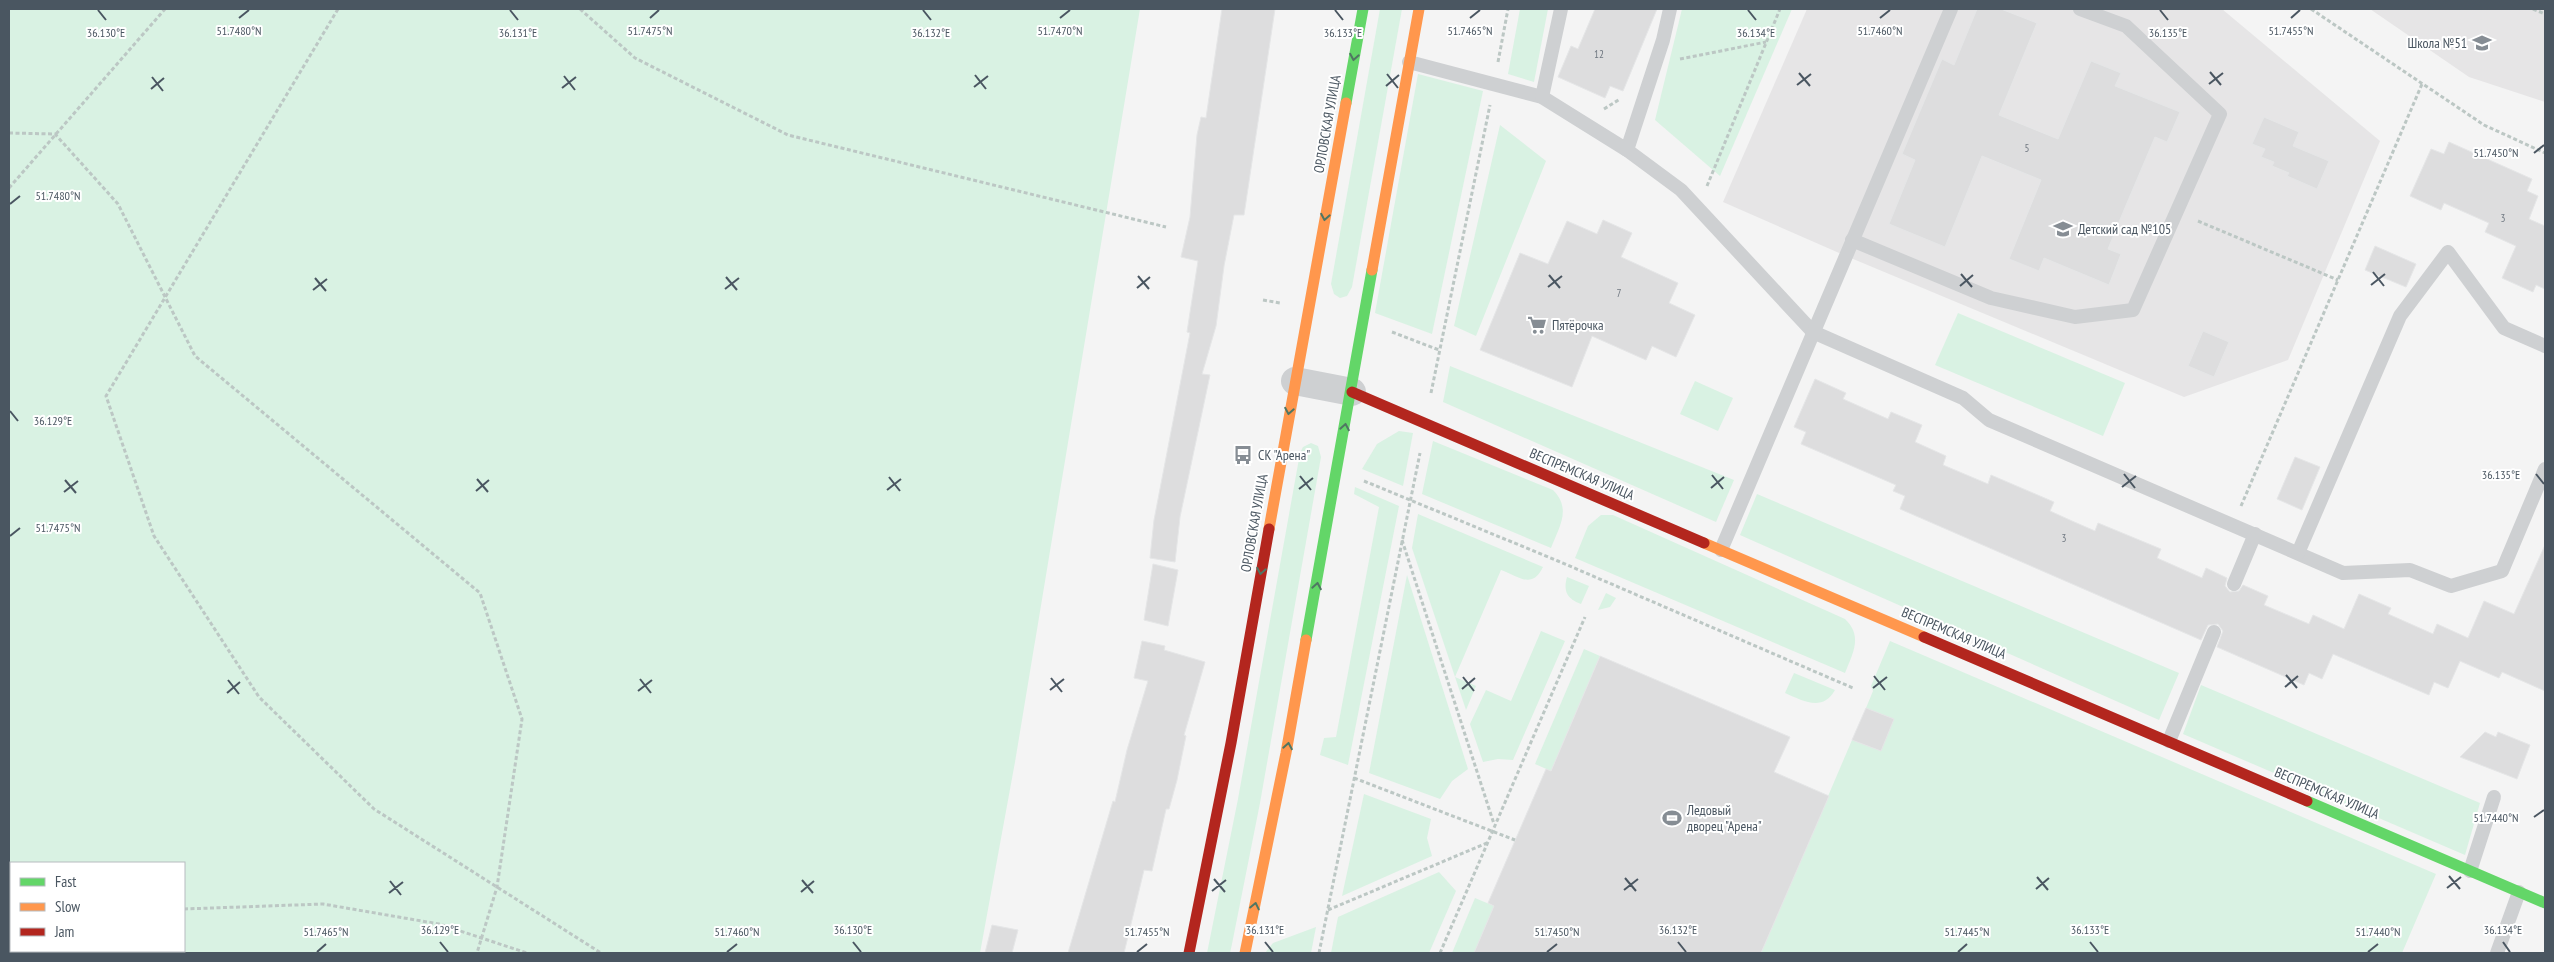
<svg xmlns="http://www.w3.org/2000/svg" width="2554" height="962" font-family="'PT Sans Narrow',sans-serif">
<style>
.education{fill:#e6e5e6}
.green{fill:#d9f2e3;fill-rule:evenodd}
.building{fill:#ddddde;stroke:#e5e6e7}
.lines{fill:none;stroke-linecap:round;stroke-linejoin:round}
.path{stroke:#bcc7c4;stroke-width:3;stroke-dasharray:4 2.5;stroke-linecap:butt}
.lane{stroke:#ced0d2;stroke-width:14}
.street{stroke:#ced0d2;stroke-width:28}
.fast{stroke:#63d668;stroke-width:11}
.slow{stroke:#ff974d;stroke-width:11}
.jam{stroke:#b3261e;stroke-width:11}
.oneway{stroke:#507663}
.ticks{fill:none;stroke:#4a5661;stroke-width:2}
.labels{text-anchor:middle;stroke-width:4;stroke-linejoin:round;paint-order:stroke}
.number-label{font-size:11px;fill:#707881}
.poi-label{font-size:14px;fill:#4a5661;stroke:#fff;text-anchor:start}
.street-label{font-size:14px;fill:#4a5661;stroke:#fff}
.ticks-label{font-size:12px;text-anchor:middle;fill:#4a5661;stroke:#fff;stroke-width:4;stroke-linejoin:round;paint-order:stroke}
</style>
<rect width="100%" height="100%" fill="#f4f4f4"/>
<g class="education">
<path d="M1807 9H2222L2380 141 2288 360 2184 397 1846 256 1723 202Z"/>
<path d="M2370 9H2545V102L2469 77Z"/>
</g>
<g class="green">
<path d="M9 9H1140L1015 762 980 953H9ZM11 863H184V951H11Z"/>
<path d="M1380 9H1402L1352 287 1347 296 1340 298 1334 294 1331 284Z"/>
<path d="M1520 9H1548L1534 82 1508 74Z"/>
<path d="M1682 9H1792L1720 176 1655 120Z"/>
<path d="M1418 74 1483 91 1432 334 1375 313Z"/>
<path d="M1500 125 1546 161 1476 336 1454 326Z"/>
<path d="M1958 313 2125 383 2103 436 1935 365Z"/>
<path d="M1450 366 1734 480 1716 522 1443 402Z"/>
<path d="M1695 381 1733 398 1718 431 1680 414Z"/>
<path d="M1399 431 1413 433 1403 486 1362 469 1377 444Z"/>
<path d="M1433 441 1553 490C1572 509 1559 527 1551 548L1422 494Z"/>
<path d="M1311 443 1318 446 1321 457 1260 803 1232 944 1230 953H1207L1238 799 1300 453 1303 447Z"/>
<path d="M1355 487 1399 506 1348 765 1320 755 1324 738 1336 737 1379 507 1354 494Z"/>
<path d="M1757 494 2179 673 2159 720 1740 535Z"/>
<path d="M1418 514 1543 567C1532 590 1518 576 1501 570L1455 677 1476 686 1466 710 1412 548Z"/>
<path d="M1601 515H1613L1845 619C1863 636 1853 653 1845 673L1575 558 1588 526Z"/>
<path d="M1407 575 1468 769 1452 781 1440 799 1369 773Z"/>
<path d="M1567 577 1589 586 1581 604C1567 599 1563 591 1567 577Z"/>
<path d="M1606 593 1616 598 1610 607 1598 610Z"/>
<path d="M1541 631 1565 641 1513 760 1498 759 1483 762 1470 724 1486 690 1511 701Z"/>
<path d="M1890 641 2436 874 2402 953H1761L1852 740 1881 751 1893 719 1866 708 1873 691 1871 686Z"/>
<path d="M1584 649 1600 656 1551 771 1535 764Z"/>
<path d="M1794 673 1835 690C1823 712 1803 701 1785 693Z"/>
<path d="M2201 685 2480 803 2465 855 2183 734Z"/>
<path d="M1364 794 1431 819 1427 838 1432 856 1342 896Z"/>
<path d="M1439 872 1456 891 1429 953H1331L1338 917Z"/>
<path d="M1475 898 1494 906 1474 953H1452Z"/>
<path d="M1316 927 1311 953H1265L1273 943Z"/>
</g>
<g class="building">
<path d="M1222 9H1275L1244 215H1234L1224 266 1216 326 1202 374 1210 375 1180 517 1175 562 1150 558 1154 520 1190 333 1187 332 1198 261 1181 257 1190 217 1197 135 1201 117 1206 118Z"/>
<path d="M1595 9H1657L1623 91 1610 86 1605 98 1558 77 1571 46 1578 49Z"/>
<path d="M1977 9H2001L2037 23 1999 115 2058 139 2091 61 2121 73 2115 86 2180 112 2167 142 2155 137 2124 210 2108 249 2121 254 2109 285 2044 258 2039 271 2009 259 2041 180 1982 156 1945 247 1889 224 1915 160 1902 154 1942 59 1954 65Z"/>
<path d="M2264 117 2299 132 2293 146 2329 161 2317 189 2287 176 2289 173 2272 166 2274 162 2261 157 2265 149 2252 144Z"/>
<path d="M2449 142 2532 179 2527 191 2538 196 2529 219 2545 226V289L2536 285 2533 292 2502 278 2516 246 2485 232 2489 223 2444 203 2441 210 2410 196 2431 149 2444 154Z"/>
<path d="M1603 220 1632 233 1621 257 1678 283 1669 303 1695 315 1676 357 1652 346 1646 360 1592 336 1572 387 1480 350 1520 253 1548 264 1567 221 1597 234Z"/>
<path d="M2375 246 2416 264 2406 287 2365 270Z"/>
<path d="M2203 331 2229 342 2214 377 2188 366Z"/>
<path d="M1815 379 1846 393 1843 399 1888 419 1891 412 1922 425 1915 442 1946 456 1943 465 1988 484 1991 475 2054 502 2050 511 2072 521 2095 531 2098 523 2161 549 2157 558 2202 578 2206 568 2227 578 2225 586 2230 592 2239 591 2243 585 2268 596 2264 605 2309 624 2313 615 2344 629 2359 594 2391 608 2388 614 2433 634 2437 624 2468 638 2484 601 2514 614 2545 545V691L2502 672 2499 678 2460 661 2448 688 2434 682 2429 695 2333 654 2322 679 2309 673 2304 685 2217 647 2223 631 2218 624 2208 625 2201 640 1900 509 1905 496 1893 491 1896 485 1801 444 1806 432 1794 427Z"/>
<path d="M2295 457 2320 467 2302 510 2277 499Z"/>
<path d="M1153 564 1178 570 1168 626 1144 620Z"/>
<path d="M1142 641 1165 646 1164 650 1205 662 1184 735 1186 736 1177 780 1169 809H1166L1152 871 1144 870 1124 953H1068L1113 801 1115 802 1127 750 1148 681 1134 678Z"/>
<path d="M1600 656 1790 737 1774 772 1829 796 1761 953H1474L1494 906 1488 903 1546 769 1551 771Z"/>
<path d="M1866 708 1894 719 1881 751 1852 740Z"/>
<path d="M2485 732 2496 737 2498 732 2530 745 2517 779 2460 757Z"/>
<path d="M992 925 1018 930 1012 953H985Z"/>
</g>
<g class="lines">
<g class="path">
<path d="M338 9 106 396 154 536 259 697 374 809 601 953"/>
<path d="M580 9 635 58 788 135 1166 227"/>
<path d="M2311 9 2484 125 2545 153"/>
<path d="M2533 9 2545 14"/>
<path d="M1680 59 1766 42"/>
<path d="M1498 62 1508 9"/>
<path d="M1604 109 1620 99"/>
<path d="M9 133 55 134 118 204 195 356 480 593 522 719 497 887 477 953"/>
<path d="M1707 186 1780 9"/>
<path d="M9 188 165 9"/>
<path d="M2198 221 2338 280"/>
<path d="M1263 300 1280 303"/>
<path d="M1392 332 1439 350"/>
<path d="M1431 393 1490 105"/>
<path d="M1364 481 1558 561 1853 688"/>
<path d="M2241 506 2422 84"/>
<path d="M1402 540 1494 824"/>
<path d="M1354 778 1515 840"/>
<path d="M184 909 323 904 439 924 527 953"/>
<path d="M1328 910 1487 843"/>
<path d="M9 935H11"/>
<path d="M1319 953 1420 453"/>
<path d="M1440 953 1585 617"/>
</g>
<g class="lane">
<path d="M1409 62 1542 97 1627 150 1681 190 1813 332 1963 398 1989 420 2343 573 2410 570 2451 586 2502 571 2545 469"/>
<path d="M1542 97 1561 9"/>
<path d="M1627 150 1663 40 1670 9"/>
<path d="M1852 240 1991 298 2075 317 2133 310 2220 114 2126 26 2080 9"/>
<path d="M1721 550 1951 9"/>
<path d="M2298 553 2400 316 2448 252 2504 328 2545 346"/>
<path d="M2234 584 2255 534"/>
<path d="M2169 741 2214 632"/>
<path d="M2470 871 2494 797"/>
<path d="M2497 953 2519 892"/>
</g>
<path class="street" d="M1295 381 1352 392"/>
<g class="fast">
<path d="M1346 103 1363 9"/>
<path d="M1306 640 1372 270"/>
<path d="M2307 801 2545 903"/>
</g>
<g class="slow">
<path d="M1372 270 1419 9"/>
<path d="M1269 529 1346 103"/>
<path d="M1704 543 1924 637"/>
<path d="M1245 953 1286 753 1306 640"/>
</g>
<g class="jam">
<path d="M1352 392 1704 543"/>
<path d="M1924 637 2307 801"/>
<path d="M1189 953 1231 743 1269 529"/>
</g>
</g>
<defs><path id="oneway-chevron" d="M-2-3.5L2.5 0L-2 3.5" fill="none" stroke-width="1.6" stroke-linecap="round" stroke-linejoin="round" transform="scale(1.25)"/></defs>
<g class="oneway">
<use href="#oneway-chevron" transform="translate(1354 57) rotate(100)"/>
<use href="#oneway-chevron" transform="translate(1325 217) rotate(100)"/>
<use href="#oneway-chevron" transform="translate(1289 411) rotate(100)"/>
<use href="#oneway-chevron" transform="translate(1345 427) rotate(-80)"/>
<use href="#oneway-chevron" transform="translate(1261 571) rotate(100)"/>
<use href="#oneway-chevron" transform="translate(1317 586) rotate(-80)"/>
<use href="#oneway-chevron" transform="translate(1288 746) rotate(-80)"/>
<use href="#oneway-chevron" transform="translate(1255 906) rotate(-78)"/>
</g>
<path class="ticks" d="M98 10 106 20M510 10 518 20M923 10 931 20M1335 10 1343 20M1748 10 1756 20M2160 10 2168 20M239 18 249 10M650 18 659 10M1060 18 1070 10M1470 18 1480 10M1880 18 1890 10M2291 18 2300 10M2210 72 2221 85M1799 73 1810 86M1387 74 1398 88M975 75 986 89M564 76 575 90M152 77 163 91M2209 84 2223 73M1797 85 1811 74M1386 86 1399 75M974 87 988 76M562 88 576 77M151 89 164 78M2534 153 2544 145M10 204 20 196M2373 272 2384 286M1961 274 1972 287M1549 275 1560 288M1138 276 1149 289M726 277 737 290M315 278 326 291M2371 285 2385 274M1960 286 1973 275M1548 287 1562 276M1137 288 1150 277M725 289 739 278M313 290 327 279M10 411 18 421M2124 474 2135 488M2536 474 2544 484M1712 475 1723 489M1300 476 1311 490M889 477 900 491M477 479 488 492M65 480 76 493M2122 487 2136 476M1711 488 1724 477M1299 489 1313 478M887 490 901 479M476 491 489 480M64 492 78 481M10 536 20 528M2286 675 2297 688M1874 676 1885 690M1463 677 1474 691M1051 678 1062 692M640 679 651 693M228 680 239 694M2285 687 2298 676M1873 688 1887 677M1462 689 1475 678M1050 690 1064 679M638 691 652 680M227 693 240 682M2534 817 2544 810M2449 876 2460 889M2037 877 2048 890M1625 878 1636 891M1214 879 1225 892M802 880 813 893M390 881 401 895M2447 888 2461 877M2036 889 2049 878M1624 890 1638 879M1212 891 1226 880M801 892 814 881M389 893 403 882M440 942 448 952M853 942 861 952M1265 942 1273 952M1678 942 1686 952M2090 942 2098 952M2503 942 2510 952M317 952 326 944M727 952 737 944M1137 952 1147 944M1547 952 1557 944M1958 952 1967 944M2368 952 2378 944"/>
<defs>
<g id="school-bare" transform="scale(1.5)"><path d="M0-5L7-2L0 1L-7-2ZM-4 1L0 2.5L4 1V4Q0 6-4 4Z" fill="#868d94" stroke="#fff" stroke-width="2.5" paint-order="stroke"/></g>
<g id="supermarket-bare" transform="scale(1.5)"><path d="M-6-5.5h2.5l.6 2H6L4.5 2H-2.5L-4.4-4H-6ZM-1.5 3.2a1.3 1.3 0 1 0 .1 0ZM3 3.2a1.3 1.3 0 1 0 .1 0Z" fill="#868d94" stroke="#fff" stroke-width="2.5" paint-order="stroke"/></g>
<g id="bus-bare" transform="scale(1.5)"><path d="M-5-6H5V4H4V6H2V4H-2V6H-4V4H-5ZM-3.5-4V0h7V-4ZM-3.5 1.2v1.5H-2V1.2ZM2 1.2v1.5H3.5V1.2Z" fill="#868d94" stroke="#fff" stroke-width="2.5" paint-order="stroke"/></g>
<g id="stadium-bare" transform="scale(1.5)"><path d="M0-5a6.5 5 0 1 0 0 10a6.5 5 0 1 0 0-10ZM-3.5-1.8h7v3.6h-7Z" fill="#868d94" stroke="#fff" stroke-width="2.5" paint-order="stroke"/></g>
</defs>
<g fill-rule="evenodd">
<use href="#school-bare" x="2482" y="43"/>
<use href="#school-bare" x="2063" y="229"/>
<use href="#supermarket-bare" x="1537" y="325"/>
<use href="#bus-bare" x="1243" y="455"/>
<use href="#stadium-bare" x="1672" y="818"/>
</g>
<g class="labels">
<g class="number-label">
<text x="1599" y="58">12</text>
<text x="2027" y="152">5</text>
<text x="2503" y="222">3</text>
<text x="1619" y="297">7</text>
<text x="2064" y="542">3</text>
</g>
<g class="poi-label">
<text x="2467" y="48" text-anchor="end">Школа №51</text>
<text x="2078" y="234">Детский сад №105</text>
<text x="1552" y="330">Пятёрочка</text>
<text x="1258" y="460">СК "Арена"</text>
<text x="1687" y="815">Ледовый<tspan x="1687" dy="16">дворец "Арена"</tspan></text>
</g>
<g class="street-label">
<text transform="translate(1327 124) rotate(-80)" y="5">ОРЛОВСКАЯ УЛИЦА</text>
<text transform="translate(1582 474) rotate(23)" y="5">ВЕСПРЕМСКАЯ УЛИЦА</text>
<text transform="translate(1254 523) rotate(-80)" y="5">ОРЛОВСКАЯ УЛИЦА</text>
<text transform="translate(1954 633) rotate(23)" y="5">ВЕСПРЕМСКАЯ УЛИЦА</text>
<text transform="translate(2327 793) rotate(23)" y="5">ВЕСПРЕМСКАЯ УЛИЦА</text>
</g>
</g>
<g class="ticks-label">
<text x="239" y="35">51.7480°N</text>
<text x="650" y="35">51.7475°N</text>
<text x="1060" y="35">51.7470°N</text>
<text x="1470" y="35">51.7465°N</text>
<text x="1880" y="35">51.7460°N</text>
<text x="2291" y="35">51.7455°N</text>
<text x="518" y="37">36.131°E</text>
<text x="931" y="37">36.132°E</text>
<text x="1343" y="37">36.133°E</text>
<text x="106" y="37">36.130°E</text>
<text x="1756" y="37">36.134°E</text>
<text x="2168" y="37">36.135°E</text>
<text x="2496" y="157">51.7450°N</text>
<text x="58" y="200">51.7480°N</text>
<text x="53" y="425">36.129°E</text>
<text x="2501" y="479">36.135°E</text>
<text x="58" y="532">51.7475°N</text>
<text x="2496" y="822">51.7440°N</text>
<text x="440" y="934">36.129°E</text>
<text x="853" y="934">36.130°E</text>
<text x="1265" y="934">36.131°E</text>
<text x="1678" y="934">36.132°E</text>
<text x="2090" y="934">36.133°E</text>
<text x="2503" y="934">36.134°E</text>
<text x="326" y="936">51.7465°N</text>
<text x="737" y="936">51.7460°N</text>
<text x="1147" y="936">51.7455°N</text>
<text x="1557" y="936">51.7450°N</text>
<text x="1967" y="936">51.7445°N</text>
<text x="2378" y="936">51.7440°N</text>
</g>
<rect width="2554" height="962" fill="none" stroke="#4a5661" stroke-width="20"/>
<rect x="10" y="862" width="175" height="90" fill="#ffffff" stroke="#b7bbc0"/>
<rect x="20" y="878" width="25" height="8" fill="#63d668" stroke="#b7bbc0"/>
<text x="55" y="887" font-size="15" fill="#4a5661">Fast</text>
<rect x="20" y="903" width="25" height="8" fill="#ff974d" stroke="#b7bbc0"/>
<text x="55" y="912" font-size="15" fill="#4a5661">Slow</text>
<rect x="20" y="928" width="25" height="8" fill="#b3261e" stroke="#b7bbc0"/>
<text x="55" y="937" font-size="15" fill="#4a5661">Jam</text>
</svg>
